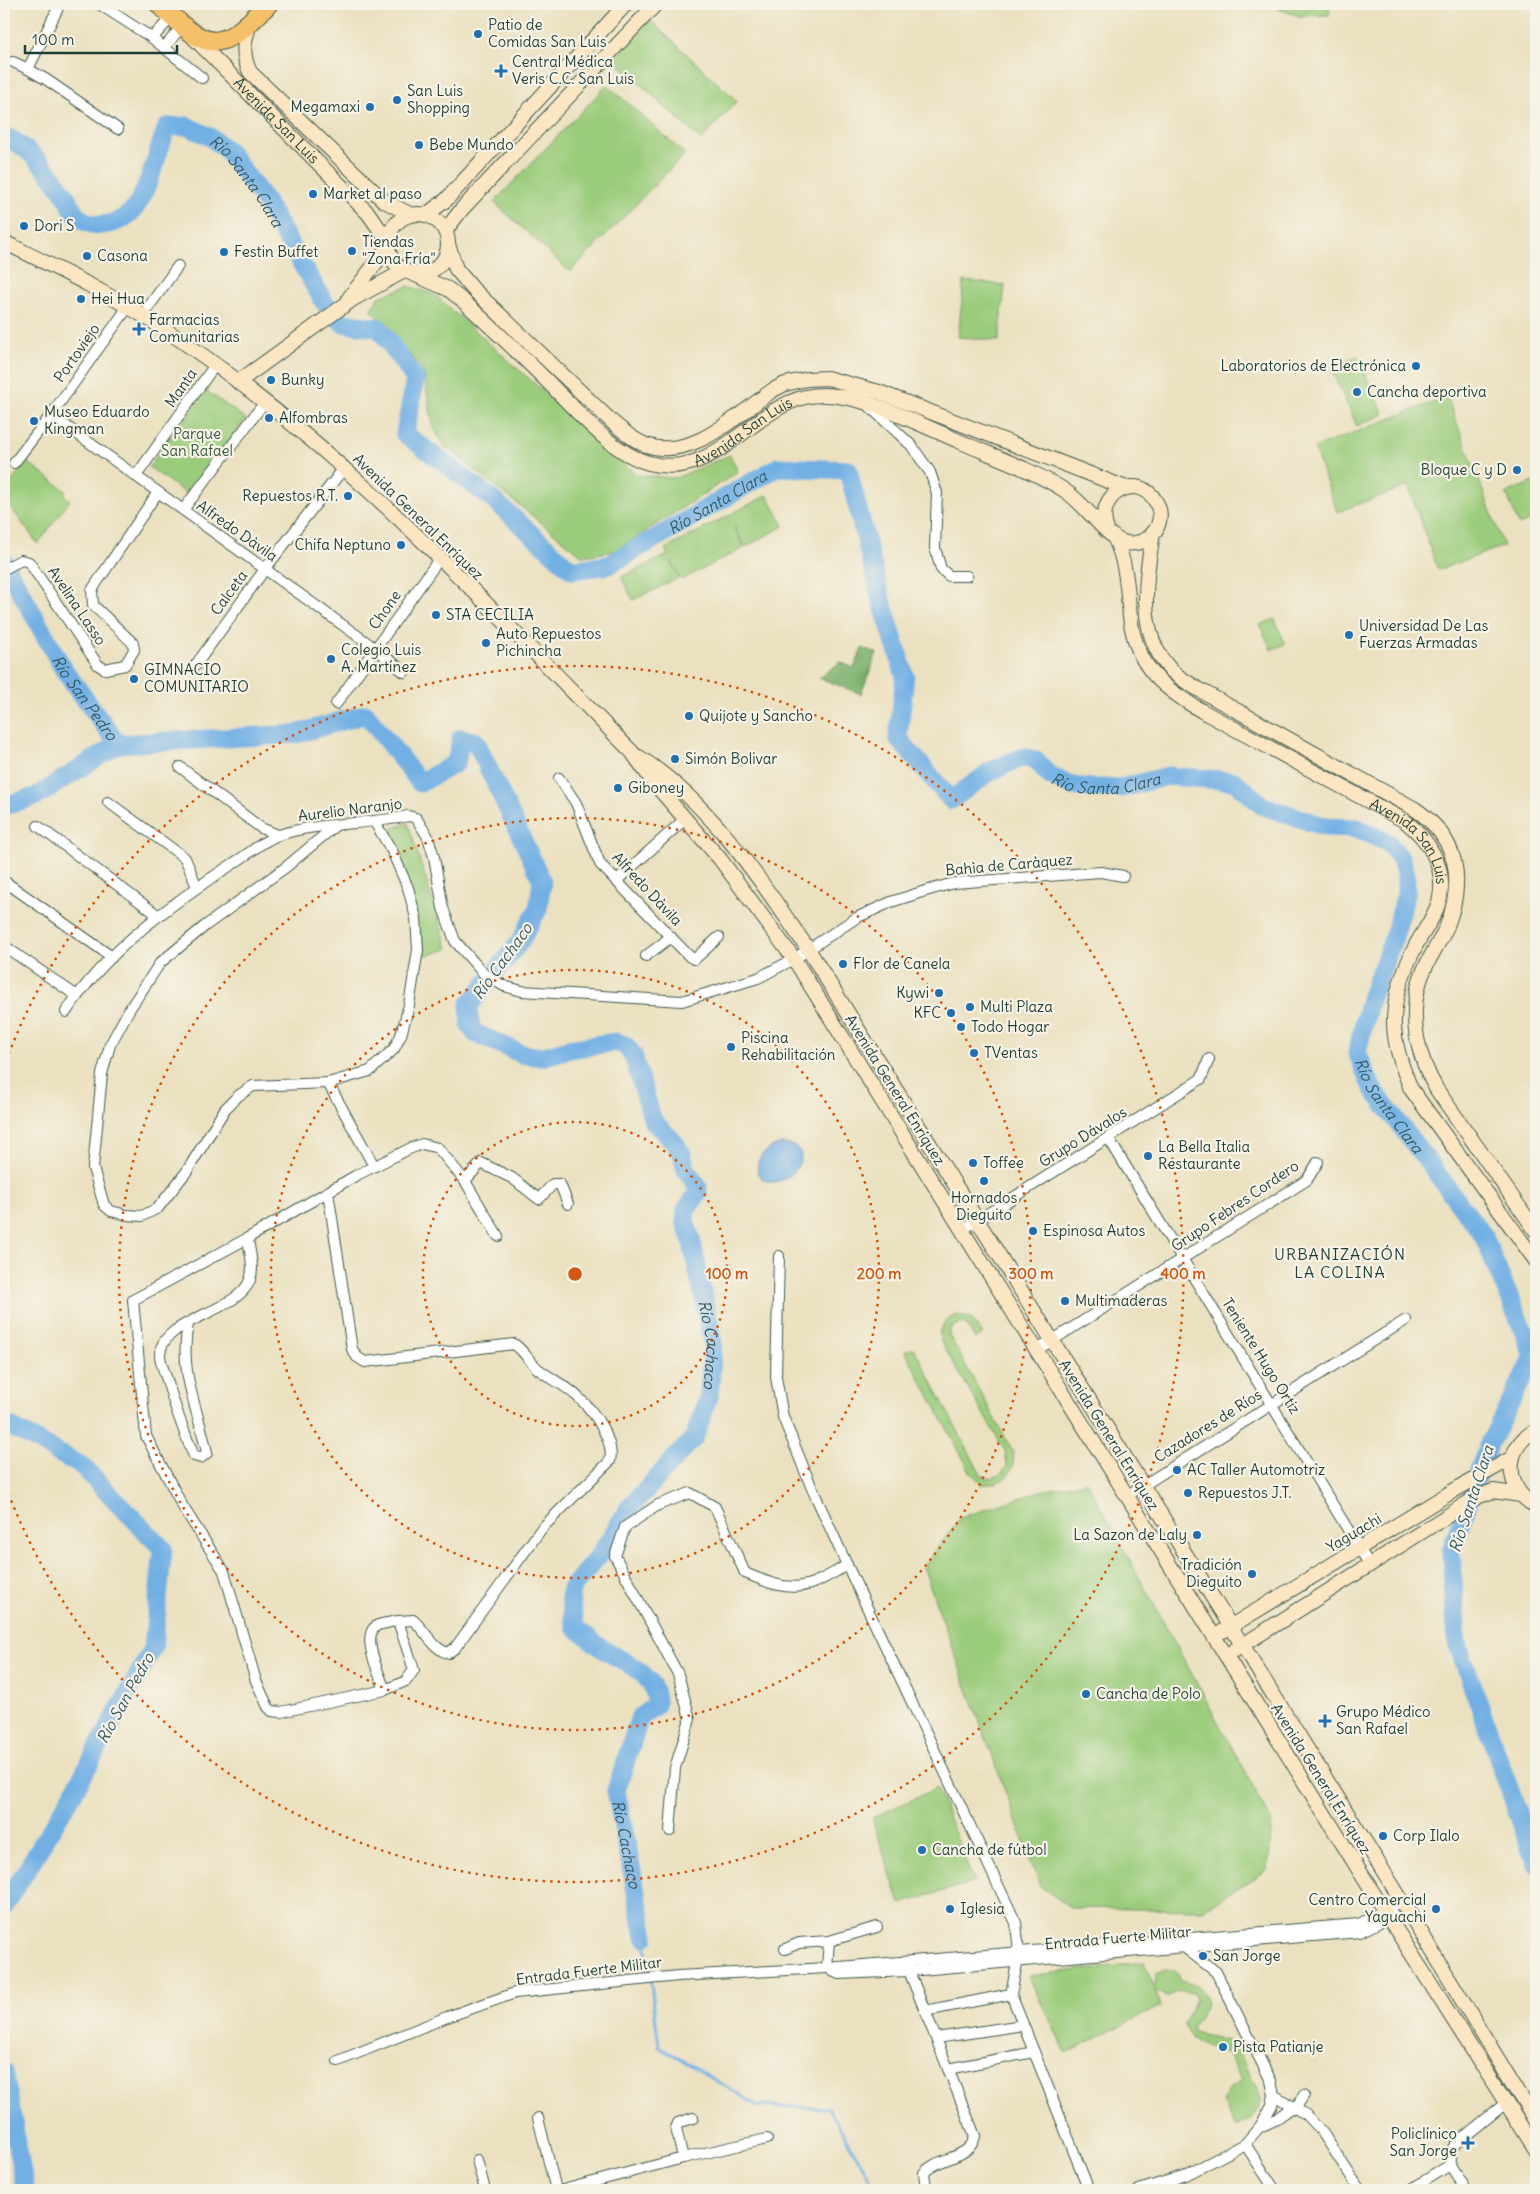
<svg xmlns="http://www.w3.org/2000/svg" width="1540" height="2194" font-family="Delius,sans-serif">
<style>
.green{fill:#9bcc7c;stroke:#5d8458}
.forest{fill:#7cb06c;stroke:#4e7650}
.water{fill:#72b0e4;stroke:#48768c}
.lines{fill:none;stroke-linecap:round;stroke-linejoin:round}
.stream{stroke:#72b0e4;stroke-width:3}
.river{stroke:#72b0e4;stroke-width:19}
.street-casing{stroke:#3e5649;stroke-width:12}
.secondary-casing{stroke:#3e5649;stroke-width:16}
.highway-casing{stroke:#3e5649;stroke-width:21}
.street{stroke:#fff;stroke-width:10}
.secondary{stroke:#fbe6c4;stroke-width:14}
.highway{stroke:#f6c06b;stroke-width:19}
.ring{fill:none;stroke:#d45610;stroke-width:2.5;stroke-dasharray:2.5 5}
.poi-dot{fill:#1f6fb2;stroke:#f7f3e8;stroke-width:2}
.labels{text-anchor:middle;stroke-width:4.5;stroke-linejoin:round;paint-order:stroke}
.poi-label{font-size:15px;fill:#1f3d34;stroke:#f7f3e8;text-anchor:start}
.street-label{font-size:15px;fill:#1f3d34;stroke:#f7f3e8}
.park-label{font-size:15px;fill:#385a42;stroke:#f7f3e8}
.water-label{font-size:16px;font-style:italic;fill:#345a60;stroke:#f7f3e8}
.neighbourhood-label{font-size:16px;letter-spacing:1px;fill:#1f3d34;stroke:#f7f3e8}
.centre{fill:#d45610;stroke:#f7f3e8;stroke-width:2.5}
.ring-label{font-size:15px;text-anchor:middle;font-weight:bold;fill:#d45610;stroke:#f7f3e8;stroke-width:4.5;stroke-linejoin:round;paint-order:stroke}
</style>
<rect width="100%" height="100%" fill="#f7f3e8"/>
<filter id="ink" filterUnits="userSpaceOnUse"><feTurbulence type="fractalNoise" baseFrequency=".02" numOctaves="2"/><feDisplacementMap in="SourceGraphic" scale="10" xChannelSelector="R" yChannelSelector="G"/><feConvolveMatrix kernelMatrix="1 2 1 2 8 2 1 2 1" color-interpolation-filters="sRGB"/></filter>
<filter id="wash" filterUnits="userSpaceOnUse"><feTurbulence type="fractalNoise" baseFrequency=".0096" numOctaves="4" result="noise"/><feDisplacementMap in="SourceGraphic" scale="20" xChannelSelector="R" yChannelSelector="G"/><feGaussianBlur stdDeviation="1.12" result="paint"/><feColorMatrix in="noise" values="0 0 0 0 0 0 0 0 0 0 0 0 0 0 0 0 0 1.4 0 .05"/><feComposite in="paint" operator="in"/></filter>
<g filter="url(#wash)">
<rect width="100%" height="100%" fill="#ebe1c0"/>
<g class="green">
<path d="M1279 4H1330L1329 15 1299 16 1278 9Z"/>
<path d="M650 20 737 101 701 140 613 59Z"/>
<path d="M607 85 685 154 570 272 494 202Z"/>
<path d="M964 281 1005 285 999 341 958 337Z"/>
<path d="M408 286 435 295 637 475 676 478 730 455 738 472 615 551 583 556 442 444 433 425 423 371 371 309 379 297Z"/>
<path d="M1357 356 1384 414 1357 426 1331 369Z"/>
<path d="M205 390 246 419 189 496 149 467Z"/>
<path d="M1447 397 1504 546 1438 570 1408 486 1337 512 1314 448Z"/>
<path d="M26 461 66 491 64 495 70 500 38 544 4 499V493Z"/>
<path d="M1536 481V518L1519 525 1506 493Z"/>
<path d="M767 495 784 526 745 547 734 527 744 548 681 580 671 561 679 578 633 600 621 577 668 555 665 549Z"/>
<path d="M1275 619 1285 644 1271 650 1260 625Z"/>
<path d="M408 823 448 949 425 956 386 830Z"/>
<path d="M956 1315 971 1318 983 1334 975 1339 966 1324 961 1323 951 1327 949 1335 1013 1452C1017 1473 1002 1486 982 1484L971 1473 905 1351 914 1348 981 1475C992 1481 1003 1476 1007 1465L1005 1451 940 1340C937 1328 945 1320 956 1315Z"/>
<path d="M1087 1482 1272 1821 1268 1869 1203 1910 1071 1908 1040 1886 923 1567 960 1518 1040 1491Z"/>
<path d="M937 1788 974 1882 900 1904 872 1818Z"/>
<path d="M1144 1962 1154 1988 1156 1974C1168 1968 1177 1966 1181 1980 1197 1984 1204 1988 1207 2004L1192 2027 1194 2032 1232 2042 1236 2045 1261 2098C1261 2114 1248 2120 1236 2127L1223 2102 1228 2091 1241 2080 1228 2055C1211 2047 1189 2044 1184 2025L1196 1999 1193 1993 1180 1991 1166 1997 1155 1990 1161 2006 1066 2053 1028 1976Z"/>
</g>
<path class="forest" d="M862 648 877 653 861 694 819 678 840 662 854 668Z"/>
<path class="water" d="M782 1144C828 1145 778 1203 758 1174 754 1157 768 1147 782 1144Z"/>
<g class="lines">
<path class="stream" d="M645 1937 659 2046 758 2106 828 2108 877 2190"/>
<g class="river">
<path id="s1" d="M4 136C28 146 49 171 64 193 69 201 73 213 80 218 98 232 125 223 137 205 151 182 157 153 167 127L187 126 210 137 228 151 263 198 324 302 343 323 379 328 415 379 405 434 491 498 572 570 609 565 778 467 848 470 881 599 905 676 898 738 951 800 991 771 1023 757 1036 760 1050 776 1072 786 1090 788H1121L1168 776 1234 781 1263 806 1326 827 1357 828 1388 843 1401 859 1406 874V894L1394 937 1370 999 1357 1052 1372 1088 1483 1235 1534 1356 1487 1448 1451 1551 1457 1642 1536 1864"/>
<path id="s2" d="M4 562 64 670 118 744 37 796 4 806"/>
<path id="s3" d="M118 744 296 734 366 714 420 783 456 763 461 738 476 742 542 881 538 909 520 942 469 1005 470 1025 475 1033 522 1054 541 1057 569 1049 616 1042 625 1045 633 1055 653 1121 674 1142 682 1154 686 1170 698 1187V1194L686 1209 685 1222 691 1238 713 1343 709 1396 694 1438 629 1508 601 1553 571 1589 570 1598 575 1627C584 1634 593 1642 603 1649 625 1664 657 1672 656 1705L640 1717 616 1791 645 1937"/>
<path d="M4 1423 82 1466 163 1549 153 1648 72 1795 4 1907"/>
<path d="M4 2072 25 2190"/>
</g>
</g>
</g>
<g filter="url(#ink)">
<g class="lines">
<g class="street-casing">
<g id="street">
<path d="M60 4 28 69 47 80 118 129"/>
<path d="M99 4 152 38 172 17"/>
<path d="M152 38 202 78"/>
<path d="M164 48 182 26"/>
<path d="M13 62 28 69"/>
<path d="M142 316 178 266"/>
<path d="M868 405 911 445 930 472 937 493 935 548 941 569 949 576H967"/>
<path d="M51 415 376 649 404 672"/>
<path d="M14 463 51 415 128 307"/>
<path d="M136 476 215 365"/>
<path d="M183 510 264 403"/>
<path d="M4 569 21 560 29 562 98 665 105 669 125 665 134 650 133 643 93 605 92 590 158 492"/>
<path d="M195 666 265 569 344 468"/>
<path d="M336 704 440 558"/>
<path d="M180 767 261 828 278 835"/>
<path d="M559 778 576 803 600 864 690 957 694 959 697 957 719 937"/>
<path d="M108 802 185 858 197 887"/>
<path d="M38 826 159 916"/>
<path d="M335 826 286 867 205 926 160 963 129 1010 110 1045 102 1074 93 1168 104 1205 111 1211 127 1215 142 1216 158 1208 187 1171 225 1109 238 1096 253 1086 328 1083 370 1071 394 1049 401 1035 409 1005 418 950 416 918 408 888 392 851 374 821"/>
<path d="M4 881 112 957"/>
<path d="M616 881 685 819"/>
<path d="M4 946 77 996"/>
<path d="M646 956 671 937"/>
<path d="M66 1012C108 948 174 902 237 861 250 853 265 839 279 835 319 822 367 825 408 816L416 818 428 837 434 857 443 908 455 941 484 974 504 986 522 991 682 1001 758 978 794 959 856 918 891 902 922 892 954 883 1101 872 1123 876"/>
<path d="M328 1083 374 1166"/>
<path d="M1109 1139 1369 1564"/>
<path d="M465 1181 481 1163 512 1178 539 1199 553 1184H560L568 1204"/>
<path d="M328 1192 352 1349 357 1357 365 1362 514 1344C524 1351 529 1361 538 1369 551 1379 567 1386 579 1398 594 1411 615 1442 610 1461L542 1528 455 1648 448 1653C433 1649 425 1630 413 1620L398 1621 414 1670 406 1681 385 1690 281 1712 272 1711 268 1707 256 1681 224 1571 183 1507 146 1436 133 1300 248 1238 355 1176 409 1149 422 1144 438 1148 465 1181 498 1236"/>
<path d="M962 1230 1201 1079 1209 1059"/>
<path d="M779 1256 776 1377 783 1417 811 1486 847 1565 1016 1923 1019 1953 1011 1994 1089 2190"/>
<path d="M188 1324C179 1370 196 1404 206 1448L207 1453 201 1458 194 1456C183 1430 174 1404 166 1377 164 1370 160 1362 160 1355 160 1319 238 1313 250 1280 255 1267 249 1251 248 1238"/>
<path d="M1037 1350 1307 1180 1318 1162"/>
<path d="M1128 1495 1406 1320"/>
<path d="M385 1690C380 1675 359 1634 378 1625 384 1623 392 1622 398 1621"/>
<path d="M670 1831 675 1768 690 1719 678 1674 615 1556 625 1527 658 1505 690 1493 715 1507 745 1573C792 1593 803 1592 847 1565"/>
<path d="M785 1949 799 1943 829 1941 877 1927"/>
<path d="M907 1966 975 2136C970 2160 938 2156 924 2173L926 2188 929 2190"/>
<path d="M827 1968 829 1941"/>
<path d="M832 1971 839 1974 909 1971 1360 1932 1394 1915"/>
<path d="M925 2011 1011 1994"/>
<path d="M936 2038 1023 2025"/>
<path d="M338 2061 447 2017 515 1993 678 1976 827 1968 1359 1924 1402 1901"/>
<path d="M948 2069 1034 2052"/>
<path d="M1274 2095 1305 2114 1322 2132 1360 2190"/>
<path d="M1295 2109 1304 2095"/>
<path d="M538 2118 556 2190"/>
<path d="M1260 2127 1275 2120 1292 2107"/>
<path d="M1245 2144 1275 2190"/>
<path d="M683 2158 676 2128 678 2123 693 2118"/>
<path d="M477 2160 485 2190"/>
<path d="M1450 2165 1466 2190"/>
<path d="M563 2190 683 2158 767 2139"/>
<path d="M1139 2190 1186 2175 1245 2144 1261 2125 1272 2105 1274 2095 1271 2081 1216 1972 1184 1947"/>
<path d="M1410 2190 1450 2165 1452 2149 1459 2141 1507 2102"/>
</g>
</g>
<g class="secondary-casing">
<g id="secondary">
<path d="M250 23C244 42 241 53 250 72L383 200 411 215"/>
<path id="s4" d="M193 37 368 213 388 241"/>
<circle cx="418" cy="244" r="30"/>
<path d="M426 215 446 200 626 4"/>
<path d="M445 231 462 209 656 4"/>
<path d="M4 242C54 267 104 291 152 321 334 438 481 599 632 752L654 783 720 859 794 959 1385 1912 1536 2150"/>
<path d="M448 244 456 269 473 289 611 421C622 430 633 440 646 445 692 461 737 415 773 390L785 384 807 379 827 378 879 392 1126 488"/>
<path id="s5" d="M413 274 448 289 462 300C490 326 517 351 544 378 573 406 609 452 649 463 714 481 751 410 805 397 822 393 844 396 861 401 895 411 928 428 961 442 996 457 1032 470 1064 490 1084 503 1096 524 1115 538 1130 549 1152 542 1158 525 1161 517 1160 509 1156 502 1139 470 1093 494 1107 530"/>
<path d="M349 298 388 247"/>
<path d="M238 382 353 299 404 271"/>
<path d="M1153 533C1146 578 1136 632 1170 669 1178 678 1189 683 1198 689L1415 809C1458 838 1465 879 1447 926 1439 945 1424 963 1419 984 1409 1020 1418 1058 1437 1090L1536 1231"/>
<path id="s6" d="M1114 537C1125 559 1127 583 1129 607 1133 662 1157 685 1202 711L1405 821C1428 839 1446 866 1440 897 1437 914 1424 930 1416 945 1405 967 1395 993 1394 1018 1393 1042 1402 1067 1411 1089L1536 1261"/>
<path d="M639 757C712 804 760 880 808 949L1402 1901 1536 2122"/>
<path d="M1536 1431C1503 1445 1504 1491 1536 1506"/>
<path d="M1223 1631 1453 1491 1512 1458"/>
<path d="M1235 1650 1477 1497 1493 1491 1521 1495"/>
</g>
</g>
<g class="highway-casing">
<path id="highway" d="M159 4C208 52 220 55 268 4"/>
</g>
<use href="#street" class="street"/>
<use href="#secondary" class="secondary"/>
<use href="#highway" class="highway"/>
</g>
</g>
<g class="ring">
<circle cx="575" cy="1274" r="152"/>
<circle cx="575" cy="1274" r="304"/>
<circle cx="575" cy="1274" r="456"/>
<path d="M6 1061A608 608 0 1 1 6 1487"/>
</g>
<g class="poi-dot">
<circle cx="478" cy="34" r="5"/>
<path d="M498.5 63.5h5v5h5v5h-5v5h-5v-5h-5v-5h5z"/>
<circle cx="397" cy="100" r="5"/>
<circle cx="370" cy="107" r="5"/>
<circle cx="419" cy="145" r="5"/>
<circle cx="313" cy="194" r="5"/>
<circle cx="24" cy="226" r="5"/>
<circle cx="352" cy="251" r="5"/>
<circle cx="224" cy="252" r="5"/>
<circle cx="87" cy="256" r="5"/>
<circle cx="81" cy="299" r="5"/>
<path d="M136.5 321.5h5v5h5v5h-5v5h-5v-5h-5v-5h5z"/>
<circle cx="1416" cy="366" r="5"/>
<circle cx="271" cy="380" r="5"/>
<circle cx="1357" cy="392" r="5"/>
<circle cx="269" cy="418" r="5"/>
<circle cx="34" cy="421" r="5"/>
<circle cx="1517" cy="470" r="5"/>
<circle cx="348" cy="496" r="5"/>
<circle cx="401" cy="545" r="5"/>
<circle cx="436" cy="615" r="5"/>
<circle cx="1349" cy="635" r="5"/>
<circle cx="486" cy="643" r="5"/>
<circle cx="331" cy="659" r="5"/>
<circle cx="134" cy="679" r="5"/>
<circle cx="689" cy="716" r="5"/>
<circle cx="675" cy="759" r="5"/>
<circle cx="618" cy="788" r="5"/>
<circle cx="843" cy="964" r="5"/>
<circle cx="939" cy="993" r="5"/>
<circle cx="970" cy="1007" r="5"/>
<circle cx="951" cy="1013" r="5"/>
<circle cx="961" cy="1027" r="5"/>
<circle cx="731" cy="1047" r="5"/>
<circle cx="974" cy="1053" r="5"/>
<circle cx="1148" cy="1156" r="5"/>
<circle cx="973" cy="1163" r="5"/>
<circle cx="984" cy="1181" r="5"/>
<circle cx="1033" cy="1231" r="5"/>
<circle cx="1065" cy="1301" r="5"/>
<circle cx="1177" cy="1470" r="5"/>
<circle cx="1188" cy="1493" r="5"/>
<circle cx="1197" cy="1535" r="5"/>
<circle cx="1252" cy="1574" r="5"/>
<circle cx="1086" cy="1694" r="5"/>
<path d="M1322.5 1713.5h5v5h5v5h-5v5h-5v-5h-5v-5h5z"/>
<circle cx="1383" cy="1836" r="5"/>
<circle cx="922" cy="1850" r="5"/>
<circle cx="950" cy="1909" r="5"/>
<circle cx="1436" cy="1909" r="5"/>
<circle cx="1203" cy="1956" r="5"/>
<circle cx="1223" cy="2047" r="5"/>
<path d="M1465.5 2135.5h5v5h5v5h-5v5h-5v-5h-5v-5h5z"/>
</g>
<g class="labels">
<g class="poi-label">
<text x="488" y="30">Patio de<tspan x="488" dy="17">Comidas San Luis</tspan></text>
<text x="512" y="67">Central Médica<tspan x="512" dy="17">Veris C.C. San Luis</tspan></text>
<text x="407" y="96">San Luis<tspan x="407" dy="17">Shopping</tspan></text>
<text x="360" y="112" text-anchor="end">Megamaxi</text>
<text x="429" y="150">Bebe Mundo</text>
<text x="323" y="199">Market al paso</text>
<text x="34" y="231">Dori S</text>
<text x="362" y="247">Tiendas<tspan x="362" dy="17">"Zona Fría"</tspan></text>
<text x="234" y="257">Festin Buffet</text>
<text x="97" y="261">Casona</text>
<text x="91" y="304">Hei Hua</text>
<text x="149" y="325">Farmacias<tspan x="149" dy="17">Comunitarias</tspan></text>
<text x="1406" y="371" text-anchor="end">Laboratorios de Electrónica</text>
<text x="281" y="385">Bunky</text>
<text x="1367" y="397">Cancha deportiva</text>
<text x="44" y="417">Museo Eduardo<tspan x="44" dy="17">Kingman</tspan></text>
<text x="279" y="423">Alfombras</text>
<text x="1507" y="475" text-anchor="end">Bloque C y D</text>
<text x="338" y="501" text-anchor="end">Repuestos R.T.</text>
<text x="391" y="550" text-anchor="end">Chifa Neptuno</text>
<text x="446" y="620">STA CECILIA</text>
<text x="1359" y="631">Universidad De Las<tspan x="1359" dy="17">Fuerzas Armadas</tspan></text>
<text x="496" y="639">Auto Repuestos<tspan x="496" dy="17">Pichincha</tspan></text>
<text x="341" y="655">Colegio Luis<tspan x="341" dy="17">A. Martínez</tspan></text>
<text x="144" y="675">GIMNACIO<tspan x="144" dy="17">COMUNITARIO</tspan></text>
<text x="699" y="721">Quijote y Sancho</text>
<text x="685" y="764">Simón Bolivar</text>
<text x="628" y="793">Giboney</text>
<text x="853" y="969">Flor de Canela</text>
<text x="929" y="998" text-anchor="end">Kywi</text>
<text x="980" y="1012">Multi Plaza</text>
<text x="941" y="1018" text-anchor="end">KFC</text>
<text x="971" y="1032">Todo Hogar</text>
<text x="741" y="1043">Piscina<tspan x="741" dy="17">Rehabilitación</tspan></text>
<text x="984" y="1058">TVentas</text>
<text x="1158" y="1152">La Bella Italia<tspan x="1158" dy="17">Restaurante</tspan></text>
<text x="983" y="1168">Toffee</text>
<text x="984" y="1203" text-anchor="middle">Hornados<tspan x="984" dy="17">Dieguito</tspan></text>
<text x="1043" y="1236">Espinosa Autos</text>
<text x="1075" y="1306">Multimaderas</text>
<text x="1187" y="1475">AC Taller Automotriz</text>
<text x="1198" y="1498">Repuestos J.T.</text>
<text x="1187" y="1540" text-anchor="end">La Sazon de Laly</text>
<text x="1242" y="1570" text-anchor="end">Tradición<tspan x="1242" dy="17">Dieguito</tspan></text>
<text x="1096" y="1699">Cancha de Polo</text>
<text x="1336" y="1717">Grupo Médico<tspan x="1336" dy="17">San Rafael</tspan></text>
<text x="1393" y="1841">Corp Ilalo</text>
<text x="932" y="1855">Cancha de fútbol</text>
<text x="1426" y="1905" text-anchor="end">Centro Comercial<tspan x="1426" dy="17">Yaguachi</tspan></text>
<text x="960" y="1914">Iglesia</text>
<text x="1213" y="1961">San Jorge</text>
<text x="1233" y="2052">Pista Patianje</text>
<text x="1457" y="2139" text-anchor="end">Policlínico<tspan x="1457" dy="17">San Jorge</tspan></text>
</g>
<g class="street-label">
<text dy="5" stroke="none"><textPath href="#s4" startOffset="118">Avenida San Luis</textPath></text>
<text transform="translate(77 353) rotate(-55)" y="5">Portoviejo</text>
<text transform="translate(181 388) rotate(-55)" y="5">Manta</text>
<text dy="5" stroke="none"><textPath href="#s5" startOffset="409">Avenida San Luis</textPath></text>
<text transform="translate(418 517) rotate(44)" y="5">Avenida General Enríquez</text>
<text transform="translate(237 531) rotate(35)" y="5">Alfredo Dàvila</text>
<text transform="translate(229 593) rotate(-54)" y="5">Calceta</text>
<text transform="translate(77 606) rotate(56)" y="5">Avelina Lasso</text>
<text transform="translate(385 610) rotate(-55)" y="5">Chone</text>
<text transform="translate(350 810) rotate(-7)" y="5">Aurelio Naranjo</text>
<text dy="5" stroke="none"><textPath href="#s6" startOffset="455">Avenida San Luis</textPath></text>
<text transform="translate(1009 865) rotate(-5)" y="5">Bahìa de Caràquez</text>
<text transform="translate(647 889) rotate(47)" y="5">Alfredo Dàvila</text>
<text transform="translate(895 1090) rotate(58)" y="5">Avenida General Enríquez</text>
<text transform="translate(1083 1137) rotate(-32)" y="5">Grupo Dávalos</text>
<text transform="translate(1235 1206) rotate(-34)" y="5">Grupo Febres Cordero</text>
<text transform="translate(1261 1356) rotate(58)" y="5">Teniente Hugo Ortiz</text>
<text transform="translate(1208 1426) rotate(-32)" y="5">Cazadores de Ríos</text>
<text transform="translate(1109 1435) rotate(58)" y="5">Avenida General Enríquez</text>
<text transform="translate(1354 1533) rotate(-31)" y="5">Yaguachi</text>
<text transform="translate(1321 1779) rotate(58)" y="5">Avenida General Enríquez</text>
<text transform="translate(1118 1938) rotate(-5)" y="5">Entrada Fuerte Militar</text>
<text transform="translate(589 1971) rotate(-7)" y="5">Entrada Fuerte Militar</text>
</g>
<g class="park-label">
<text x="197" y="439">Parque<tspan x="197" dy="17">San Rafael</tspan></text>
</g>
<g class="water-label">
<text dy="6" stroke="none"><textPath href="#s1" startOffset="366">Río Santa Clara</textPath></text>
<text dy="6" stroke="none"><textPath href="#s1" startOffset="1071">Río Santa Clara</textPath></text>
<text dy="6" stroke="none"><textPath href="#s2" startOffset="158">Río San Pedro</textPath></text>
<text dy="6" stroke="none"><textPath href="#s1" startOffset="1746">Río Santa Clara</textPath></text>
<text transform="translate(502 961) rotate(-54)" y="6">Río Cachaco</text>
<text dy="6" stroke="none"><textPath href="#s1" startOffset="2331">Río Santa Clara</textPath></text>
<text dy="6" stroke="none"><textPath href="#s3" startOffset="1236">Río Cachaco</textPath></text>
<text transform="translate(1471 1499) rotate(-72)" y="6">Río Santa Clara</text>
<text transform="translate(125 1698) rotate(-61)" y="6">Río San Pedro</text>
<text dy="6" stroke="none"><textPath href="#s3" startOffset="1836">Río Cachaco</textPath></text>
</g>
<g class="neighbourhood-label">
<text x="1340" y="1260">URBANIZACIÓN<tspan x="1340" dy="18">LA COLINA</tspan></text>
</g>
</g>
<circle cx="575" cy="1274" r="8" class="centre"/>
<g class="ring-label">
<text x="727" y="1279">100 m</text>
<text x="879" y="1279">200 m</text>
<text x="1031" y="1279">300 m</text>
<text x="1183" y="1279">400 m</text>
</g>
<rect width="1540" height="2194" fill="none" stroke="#f7f3e8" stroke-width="20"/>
<path d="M25 45v8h152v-8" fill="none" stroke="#1f3d34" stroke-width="2.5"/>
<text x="32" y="45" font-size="15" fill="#1f3d34" stroke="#f7f3e8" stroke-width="4" paint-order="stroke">100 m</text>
</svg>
